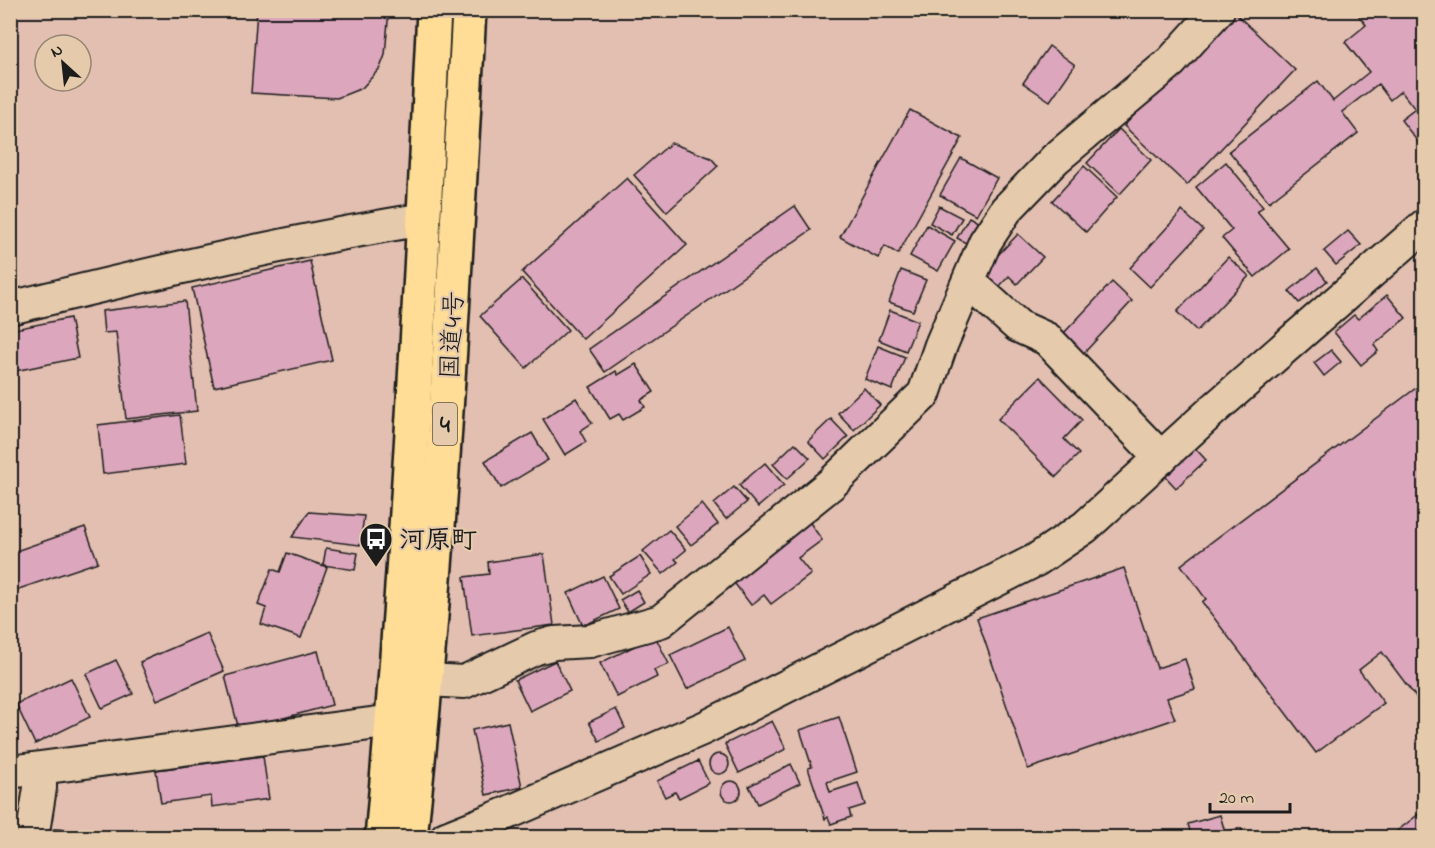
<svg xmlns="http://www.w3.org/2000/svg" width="1435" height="848" font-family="'Indie Flower','Klee One',sans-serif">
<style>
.building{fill:#dca6bc;stroke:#1c1c1c;stroke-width:1.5}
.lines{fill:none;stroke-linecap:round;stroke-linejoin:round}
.minor-casing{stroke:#1c1c1c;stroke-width:36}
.trunk-casing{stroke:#1c1c1c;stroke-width:38}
.minor{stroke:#e5caac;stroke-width:32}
.trunk{stroke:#ffdd96;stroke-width:33}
.labels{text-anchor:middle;stroke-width:4.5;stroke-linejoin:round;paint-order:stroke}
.shield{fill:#e5caac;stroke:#585047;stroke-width:1.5}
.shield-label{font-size:24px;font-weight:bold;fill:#1c1c1c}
.street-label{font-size:26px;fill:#1c1c1c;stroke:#e5caac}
.poi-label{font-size:26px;font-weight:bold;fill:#1c1c1c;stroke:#e5caac;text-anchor:start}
</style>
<rect width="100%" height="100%" fill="#e2bfb1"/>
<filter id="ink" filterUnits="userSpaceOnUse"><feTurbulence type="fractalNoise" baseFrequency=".0167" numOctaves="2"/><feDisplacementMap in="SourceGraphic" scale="12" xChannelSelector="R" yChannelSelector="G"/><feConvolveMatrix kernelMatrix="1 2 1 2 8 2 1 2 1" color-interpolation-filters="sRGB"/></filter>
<g filter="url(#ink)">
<g class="building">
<path d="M257 10H389L385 55 380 68 362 88 337 98 251 93Z"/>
<path d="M1232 10 1295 70 1187 185 1124 126Z"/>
<path d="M1365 10H1424V150L1401 120 1415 109 1401 91 1390 100 1378 84 1342 112 1358 133 1269 202 1229 151 1318 81 1333 101 1369 72 1345 42 1366 25 1359 16Z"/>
<path d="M1049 46 1075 65 1050 101 1023 83Z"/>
<path d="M910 110 962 138 898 254 885 246 878 258 840 237Z"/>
<path d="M1119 129 1151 160 1120 194 1087 163Z"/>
<path d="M671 143 711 158 718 166 667 212 634 175Z"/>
<path d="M961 158 997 178 976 215 940 195Z"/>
<path d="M1226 162 1263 207 1257 211 1289 249 1255 277 1222 238 1232 230 1196 187Z"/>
<path d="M1084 166 1117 197 1086 232 1052 201Z"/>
<path d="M627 178 687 245 583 339 522 272Z"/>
<path d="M795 206 811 230 605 372 589 349Z"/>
<path d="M939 206 962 218 952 235 930 223Z"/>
<path d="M1182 211 1203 230 1150 287 1130 268Z"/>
<path d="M969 217 983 225 971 246 957 238Z"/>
<path d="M927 225 955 241 938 271 910 256Z"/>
<path d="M1348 231 1361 245 1336 265 1324 251Z"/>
<path d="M1018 234 1043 257 1017 284 1009 276 997 289 980 274Z"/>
<path d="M1228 257 1249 276 1197 331 1177 312Z"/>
<path d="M310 261 332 360 214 387 192 288Z"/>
<path d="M1317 268 1327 281 1299 303 1289 291Z"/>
<path d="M901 270 926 280 913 311 889 302Z"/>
<path d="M522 279 568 330 526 368 480 316Z"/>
<path d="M1112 282 1132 301 1084 353 1063 334Z"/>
<path d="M1387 295 1406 318 1374 345 1378 351 1361 365 1334 332 1354 315 1358 319Z"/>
<path d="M185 301 197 411 126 419 116 332 104 333 102 311Z"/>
<path d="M890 310 918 321 906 351 879 340Z"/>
<path d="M70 318 78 358 10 372V330Z"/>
<path d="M878 346 905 357 892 390 865 379Z"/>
<path d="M1331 350 1341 362 1324 376 1314 363Z"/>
<path d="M636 364 654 392 641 400 645 407 623 420 619 414 610 419 590 387 616 371 618 375Z"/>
<path d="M1040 377 1082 420 1064 439 1079 454 1056 477 998 419Z"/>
<path d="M1420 385 1424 390V708L1382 652 1359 670 1384 703 1316 753 1202 602 1206 599 1181 565Z"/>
<path d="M864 388 880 405 854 430 838 413Z"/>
<path d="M576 398 592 423 580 431 586 442 565 455 543 419Z"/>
<path d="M180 415 186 464 103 474 98 425Z"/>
<path d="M831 419 848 437 825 459 808 441Z"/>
<path d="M532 433 548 460 501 488 485 461Z"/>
<path d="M795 443 810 458 787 479 773 464Z"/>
<path d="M1194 447 1206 460 1176 488 1164 475Z"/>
<path d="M765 463 784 485 758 507 739 485Z"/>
<path d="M734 487 747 502 726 519 714 504Z"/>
<path d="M702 504 718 524 691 545 675 526Z"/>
<path d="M309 512 364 516 360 545 292 537Z"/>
<path d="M806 517 822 540 798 558 811 574 771 604 764 595 751 605 729 576Z"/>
<path d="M85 527 98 562 10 592V553Z"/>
<path d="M669 530 686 550 675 559 678 562 663 574 643 551Z"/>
<path d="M326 548 358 553 355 570 323 565Z"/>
<path d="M287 553 327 567 301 638 261 624 266 608 258 605 272 569 280 572Z"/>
<path d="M544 554 554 625 472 636 464 577 489 574 488 562Z"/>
<path d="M640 556 651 574 621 594 609 576Z"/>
<path d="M1124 568 1157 668 1185 659 1195 689 1167 698 1175 719 1028 769 977 618Z"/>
<path d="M603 576 619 609 583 626 568 593Z"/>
<path d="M637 590 644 602 628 612 620 600Z"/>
<path d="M728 627 745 661 687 689 670 655Z"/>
<path d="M207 633 224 671 157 700 140 662Z"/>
<path d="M655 636 669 664 654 670 657 677 617 697 600 663Z"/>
<path d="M318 651 332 705 239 730 225 676Z"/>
<path d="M116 660 133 694 102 708 86 674Z"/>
<path d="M555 661 570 691 530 711 515 680Z"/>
<path d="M71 678 90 717 35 744 16 704Z"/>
<path d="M616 709 625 728 599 741 589 722Z"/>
<path d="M839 717 857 772 827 782 830 792 858 783 865 805 849 810 851 817 831 824 828 817 825 819 808 768 812 767 800 730Z"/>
<path d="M772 721 786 749 739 773 725 744Z"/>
<path d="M508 722 522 787 486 795 472 730Z"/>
<circle cx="719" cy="764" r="10"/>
<path d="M263 756 269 799 212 807 211 796 161 803 156 770Z"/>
<path d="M698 761 709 783 679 798 675 792 665 797 657 781Z"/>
<path d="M791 764 800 783 758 804 749 786Z"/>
<circle cx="731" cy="791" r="10"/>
<rect x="10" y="790" width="8" height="27"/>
<path d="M1424 810V838H1388Z"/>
<path d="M1220 815 1225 832 1241 828 1244 838H1192L1188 824Z"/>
<path d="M54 829 229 837V838H54Z"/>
</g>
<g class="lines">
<g class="minor-casing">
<g id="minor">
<path d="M969 282 1018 326 1047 339 1161 458"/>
<path d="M10 308C148 274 285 242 424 219"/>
<path d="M427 680 464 682 536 648 554 643 590 641 661 621 831 484 924 394 941 345 985 242 1006 210 1055 159 1171 62 1218 10"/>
<path d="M10 772 393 721"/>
<path d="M32 838 40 788V769"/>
<path d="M446 838 496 818 704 728 1036 560 1085 527 1212 411 1424 226"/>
</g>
</g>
<g class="trunk-casing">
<g id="trunk">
<path d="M382 838C407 562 421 286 434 10"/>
<path d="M410 838C440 563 454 287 469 10"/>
</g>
</g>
<use href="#minor" class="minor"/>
<use href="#trunk" class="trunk"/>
</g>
</g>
<defs>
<g id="bus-pin" transform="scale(1.725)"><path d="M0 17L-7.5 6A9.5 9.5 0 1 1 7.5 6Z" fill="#1c1c1c" stroke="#e5caac"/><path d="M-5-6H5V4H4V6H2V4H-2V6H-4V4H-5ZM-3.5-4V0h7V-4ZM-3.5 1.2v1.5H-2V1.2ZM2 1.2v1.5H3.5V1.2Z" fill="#fff"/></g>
</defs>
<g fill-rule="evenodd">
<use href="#bus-pin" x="376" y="539"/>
</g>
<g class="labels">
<rect class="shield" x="433" y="403" width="24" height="42" rx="4.5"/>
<g class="shield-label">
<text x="445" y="432">4</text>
</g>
<g class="street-label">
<text transform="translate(451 335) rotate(-87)" y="9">国道4号</text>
</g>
<g class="poi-label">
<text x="399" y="548">河原町</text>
</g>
</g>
<rect width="1435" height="848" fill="none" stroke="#e5caac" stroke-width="36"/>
<rect x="18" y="18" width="1399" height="812" fill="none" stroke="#1c1c1c" stroke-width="2" filter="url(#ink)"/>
<g transform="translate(63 63) rotate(333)"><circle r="28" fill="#e5caac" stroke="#958472" stroke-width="1.5"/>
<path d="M0-4.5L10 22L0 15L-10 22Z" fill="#1c1c1c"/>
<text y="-9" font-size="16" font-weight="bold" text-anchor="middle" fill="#1c1c1c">N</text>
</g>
<path d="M1210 803v9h80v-9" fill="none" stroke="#1c1c1c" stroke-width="3"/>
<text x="1219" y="803" font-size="18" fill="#1c1c1c" stroke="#e5caac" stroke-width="4.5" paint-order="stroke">20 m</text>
</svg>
